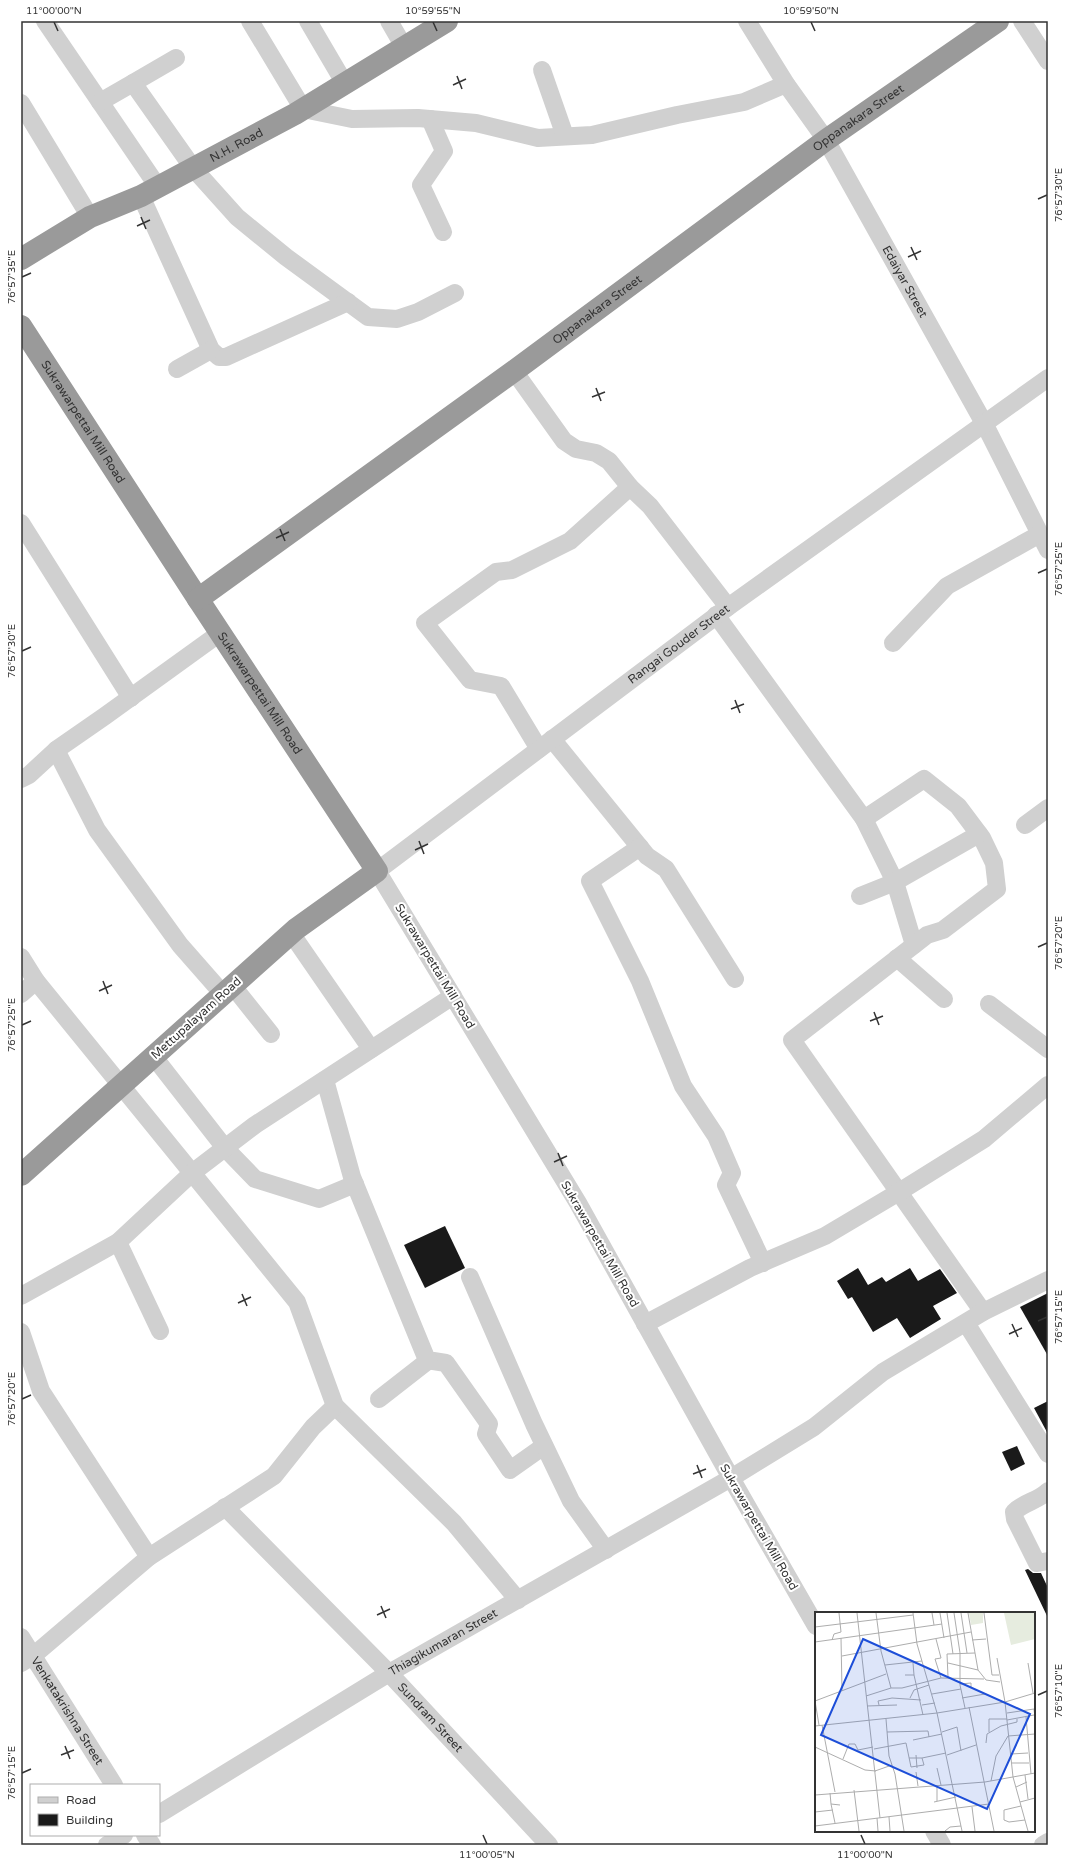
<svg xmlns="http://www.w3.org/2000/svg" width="1069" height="1866" font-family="'Varela Round',sans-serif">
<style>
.building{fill:#1a1a1a}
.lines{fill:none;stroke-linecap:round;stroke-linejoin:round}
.minor{stroke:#d0d0d0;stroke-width:18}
.highway{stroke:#9a9a9a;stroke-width:22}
.ticks{fill:none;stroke:#333;stroke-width:1.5}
.labels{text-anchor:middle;stroke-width:4;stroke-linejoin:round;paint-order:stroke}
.street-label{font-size:12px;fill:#333;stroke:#fff}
.inset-road{fill:none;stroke:#adadad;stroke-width:1}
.view{fill:#1d4ed8;fill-opacity:0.15;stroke:#1d4ed8;stroke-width:2}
.inset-edge{fill:none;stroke:#333;stroke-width:2}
.neatline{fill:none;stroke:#333;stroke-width:1.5}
.ticks-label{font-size:10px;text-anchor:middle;fill:#333}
</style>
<rect width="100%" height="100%" fill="#fff"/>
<g class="building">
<path d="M445 1226 465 1268 425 1288 404 1245Z"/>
<path d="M858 1268 868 1285 882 1277 886 1282 910 1268 918 1281 940 1269 957 1293 933 1306 941 1319 910 1338 897 1318 873 1332 852 1297 848 1299 837 1281Z"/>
<path d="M1048 1293V1356L1020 1307Z"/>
<path d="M1048 1401V1434L1034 1408Z"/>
<path d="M1017 1446 1025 1464 1011 1471 1002 1452Z"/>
<path d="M1028 1569 1033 1573H1041L1048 1588V1618L1025 1570Z"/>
</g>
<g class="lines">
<g class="minor">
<path d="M45 21 158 187"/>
<path d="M250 21 303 109 352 119 418 118 476 123 538 138 592 135 677 115 744 102 786 84"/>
<path d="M308 21 345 84"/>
<path d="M389 21 404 47"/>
<path id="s1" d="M747 21 786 84 826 140 985 425 1048 550"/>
<path d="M1022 21 1048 61"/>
<path d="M542 70 565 136"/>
<path d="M133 83 176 58"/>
<path d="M100 102 133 83 193 168 237 217 286 257 368 317 397 319 418 312 455 293"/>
<path d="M21 103 90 217"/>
<path d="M430 119 444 151 421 185 443 232"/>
<path d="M141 196 211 350 219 357H226L348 302"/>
<path d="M177 369 211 350"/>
<path d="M514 371 564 441 576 449 596 453 609 461 630 487 650 506 728 607"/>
<path d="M21 523 131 698"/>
<path d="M716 615 864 819 895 882 914 945"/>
<path d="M893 643 947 586 1040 534"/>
<path d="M552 739 647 856 666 869 735 979"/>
<path d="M539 749 501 686 470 680 425 623 496 572 512 570 570 541 630 487"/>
<path d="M56 750 97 830 180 945 223 994"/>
<path d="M21 779 29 775 56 750 105 716 220 633"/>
<path d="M864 819 924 779 958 806 982 838 994 863 997 889 943 930 927 935 792 1040 983 1312"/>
<path d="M1025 825 1048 808"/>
<path d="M640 847 590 881 640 981 683 1086 716 1136 732 1173 726 1185 763 1263"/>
<path d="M860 896 895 882 979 834"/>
<path d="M291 933 371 1049"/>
<path d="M21 957 36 981 297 1302 335 1406 454 1523 518 1600"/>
<path d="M897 958 944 999"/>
<path d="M232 985 271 1034"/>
<path d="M21 994 36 981"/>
<path d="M989 1004 1048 1049"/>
<path d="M154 1057 225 1148 255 1179 319 1199 355 1184"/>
<path d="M325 1080 352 1177 427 1360 446 1363 489 1424 486 1434 510 1470 544 1446"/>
<path d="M118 1242 192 1173 255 1125 453 996"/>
<path d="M470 1277 534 1424 571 1501 606 1550"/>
<path d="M21 1296 118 1242 160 1331"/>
<path d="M966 1323 1048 1454"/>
<path d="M645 1324 750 1268 825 1236 899 1192 984 1139 1048 1085"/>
<path d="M21 1332 41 1391 149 1557"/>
<path d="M379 1399 429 1360"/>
<path d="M1048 1491C1038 1501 1024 1502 1014 1512L1015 1519 1037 1563 1048 1561"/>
<path id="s2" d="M225 1507 389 1673 549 1845"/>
<path id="s3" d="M816 1626 731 1478 578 1203 377 871 728 607 1048 378"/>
<path id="s4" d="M21 1637 114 1785"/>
<path d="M21 1663 34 1655 149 1557 274 1476 313 1427 335 1406"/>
<path id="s5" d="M159 1814 389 1673 731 1478 814 1427 883 1372 983 1312 1048 1280"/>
<path d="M934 1831 942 1845"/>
<path d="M145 1835 152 1845"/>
<path d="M107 1845 124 1835"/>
<path d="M1043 1845 1048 1842"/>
</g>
<g class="highway">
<path id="s6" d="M21 259 90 217 141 196 295 114 447 21"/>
<path id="s7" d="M21 326 198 599 377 871 296 929 21 1175"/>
<path id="s8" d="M198 599 514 371 826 140 998 21"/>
</g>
</g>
<path class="ticks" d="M54 22 58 31M433 22 437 31M811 22 815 31M457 76 462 89M453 85 466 79M1038 199 1047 195M141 217 146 229M137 226 150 220M911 247 917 260M908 257 921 251M22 277 31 273M596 388 601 401M592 397 605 392M280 529 285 541M276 538 289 532M1038 573 1047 569M22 651 31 647M735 700 740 713M731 709 744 704M419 841 424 854M415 850 428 844M1038 947 1047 943M103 981 108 994M99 991 112 985M874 1012 879 1025M870 1021 883 1016M22 1025 31 1021M558 1153 563 1166M554 1162 567 1156M242 1294 247 1306M238 1303 251 1297M1038 1321 1047 1317M1012 1324 1018 1337M1009 1334 1022 1328M22 1399 31 1395M697 1465 702 1478M693 1474 706 1469M381 1606 386 1618M377 1615 390 1609M1038 1695 1047 1691M65 1746 70 1759M61 1755 74 1750M22 1773 31 1769M483 1835 487 1844M861 1835 865 1844"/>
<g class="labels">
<g class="street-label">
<text dy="4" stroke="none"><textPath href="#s8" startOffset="817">Oppanakara Street</textPath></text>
<text dy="4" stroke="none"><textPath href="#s6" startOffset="244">N.H. Road</textPath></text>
<text dy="4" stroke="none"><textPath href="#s1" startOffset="305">Edaiyar Street</textPath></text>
<text dy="4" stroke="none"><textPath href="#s8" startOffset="493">Oppanakara Street</textPath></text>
<text dy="4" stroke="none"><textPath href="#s7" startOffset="114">Sukrawarpettai Mill Road</textPath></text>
<text dy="4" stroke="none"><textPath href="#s3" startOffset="1251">Rangai Gouder Street</textPath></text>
<text dy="4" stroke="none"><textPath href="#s7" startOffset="438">Sukrawarpettai Mill Road</textPath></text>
<text transform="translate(435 966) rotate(59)" y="4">Sukrawarpettai Mill Road</text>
<text transform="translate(196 1018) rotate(-42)" y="4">Mettupalayam Road</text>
<text transform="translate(600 1244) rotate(60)" y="4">Sukrawarpettai Mill Road</text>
<text transform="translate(759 1527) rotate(60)" y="4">Sukrawarpettai Mill Road</text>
<text dy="4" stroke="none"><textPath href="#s5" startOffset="332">Thiagikumaran Street</textPath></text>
<text dy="4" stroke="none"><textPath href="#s4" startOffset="87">Venkatakrishna Street</textPath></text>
<text dy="4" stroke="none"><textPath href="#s2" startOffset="294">Sundram Street</textPath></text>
</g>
</g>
<g transform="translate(815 1612)">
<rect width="220" height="220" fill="#fff"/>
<path d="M154 1H168V11L156 13ZM189 1H220V27L196 33Z" fill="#e6ecdf"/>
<path class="inset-road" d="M42 1 65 206M61 1 66 39 76 76M98 1 102 32 122 101 190 90 220 81M117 1 119 13M125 1 129 26M132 1 138 42M139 1 145 41V73L150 96M146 1 152 41M153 1 163 58M169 1 177 63H184M0 15 98 3M26 26 27 78M121 27 126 46 120 47 126 66M17 28 19 22 26 20 24 1M157 28 171 27M0 30 127 12M27 44 156 20M182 46 190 90M133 51 163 58 171 68 185 70M213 51 218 81M70 53 107 49M90 63H99L98 51M99 63 108 103M133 65 132 42 160 41M145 72 156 71V75M117 82 146 77M51 84 76 76H87L126 66 169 67M95 86 99 78 114 73M147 86 170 82M0 89 71 62M0 89 4 113M190 90 198 165 213 219M64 93 63 89 77 86 106 88M107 93 120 91M52 94 82 93M154 95 179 219M192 101 219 97 220 106M211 105 216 162M71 107 74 144 80 162 89 219M192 108 219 103M7 113 20 180M0 114 122 101 147 219M72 120 113 119 114 125M127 120 142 115 146 139M174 120V107H192M98 128 127 122M171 131 172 122 186 114 202 110V107M0 135 50 158 61 159M59 137 91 131 96 155 109 153 107 146M196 142 213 141M101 143 102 156M132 143 161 133M94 146H107L131 141M28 147 34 132H40L43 138 58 135M197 151H214M122 156 126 173M60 159 77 153M101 160 103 174M210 163 213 187M176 169 181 144 193 124 220 122M122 173V189M201 175 212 170M39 178 44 219M15 181 16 192 25 193M0 183 170 170 220 161M119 190 141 185M205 190 220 186M16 192 20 211M206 194 189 198V208L194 210 210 208M157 195 160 219M0 200 18 198M74 205 75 219M62 206 63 219M0 214 174 192M130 219 135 215 146 214"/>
<path class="view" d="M48 27 215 102 172 197 6 123Z"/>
<rect width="220" height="220" class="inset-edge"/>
</g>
<rect width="1069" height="1866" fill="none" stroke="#ffffff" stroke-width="44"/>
<rect x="30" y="1784" width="130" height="52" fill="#ffffff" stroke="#adadad"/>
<rect x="38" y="1797" width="20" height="6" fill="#d0d0d0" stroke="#adadad"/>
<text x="66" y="1804" font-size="12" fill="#333333">Road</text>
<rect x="38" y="1814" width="20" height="12" fill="#1a1a1a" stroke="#adadad"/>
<text x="66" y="1824" font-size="12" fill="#333333">Building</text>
<rect x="22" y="22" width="1025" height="1822" class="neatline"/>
<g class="ticks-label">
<text x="54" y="14">11°00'00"N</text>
<text x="433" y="14">10°59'55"N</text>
<text x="811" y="14">10°59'50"N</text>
<text transform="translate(1058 195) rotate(-90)" y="4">76°57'30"E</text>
<text transform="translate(11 277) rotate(-90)" y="4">76°57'35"E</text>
<text transform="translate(1058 569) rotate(-90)" y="4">76°57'25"E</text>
<text transform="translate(11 651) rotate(-90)" y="4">76°57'30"E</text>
<text transform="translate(1058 943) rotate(-90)" y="4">76°57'20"E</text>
<text transform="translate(11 1025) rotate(-90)" y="4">76°57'25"E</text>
<text transform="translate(1058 1317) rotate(-90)" y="4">76°57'15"E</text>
<text transform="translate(11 1399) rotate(-90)" y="4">76°57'20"E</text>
<text transform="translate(1058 1691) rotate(-90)" y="4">76°57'10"E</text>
<text transform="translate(11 1773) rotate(-90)" y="4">76°57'15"E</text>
<text x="487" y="1858">11°00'05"N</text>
<text x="865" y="1858">11°00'00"N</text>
</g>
</svg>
